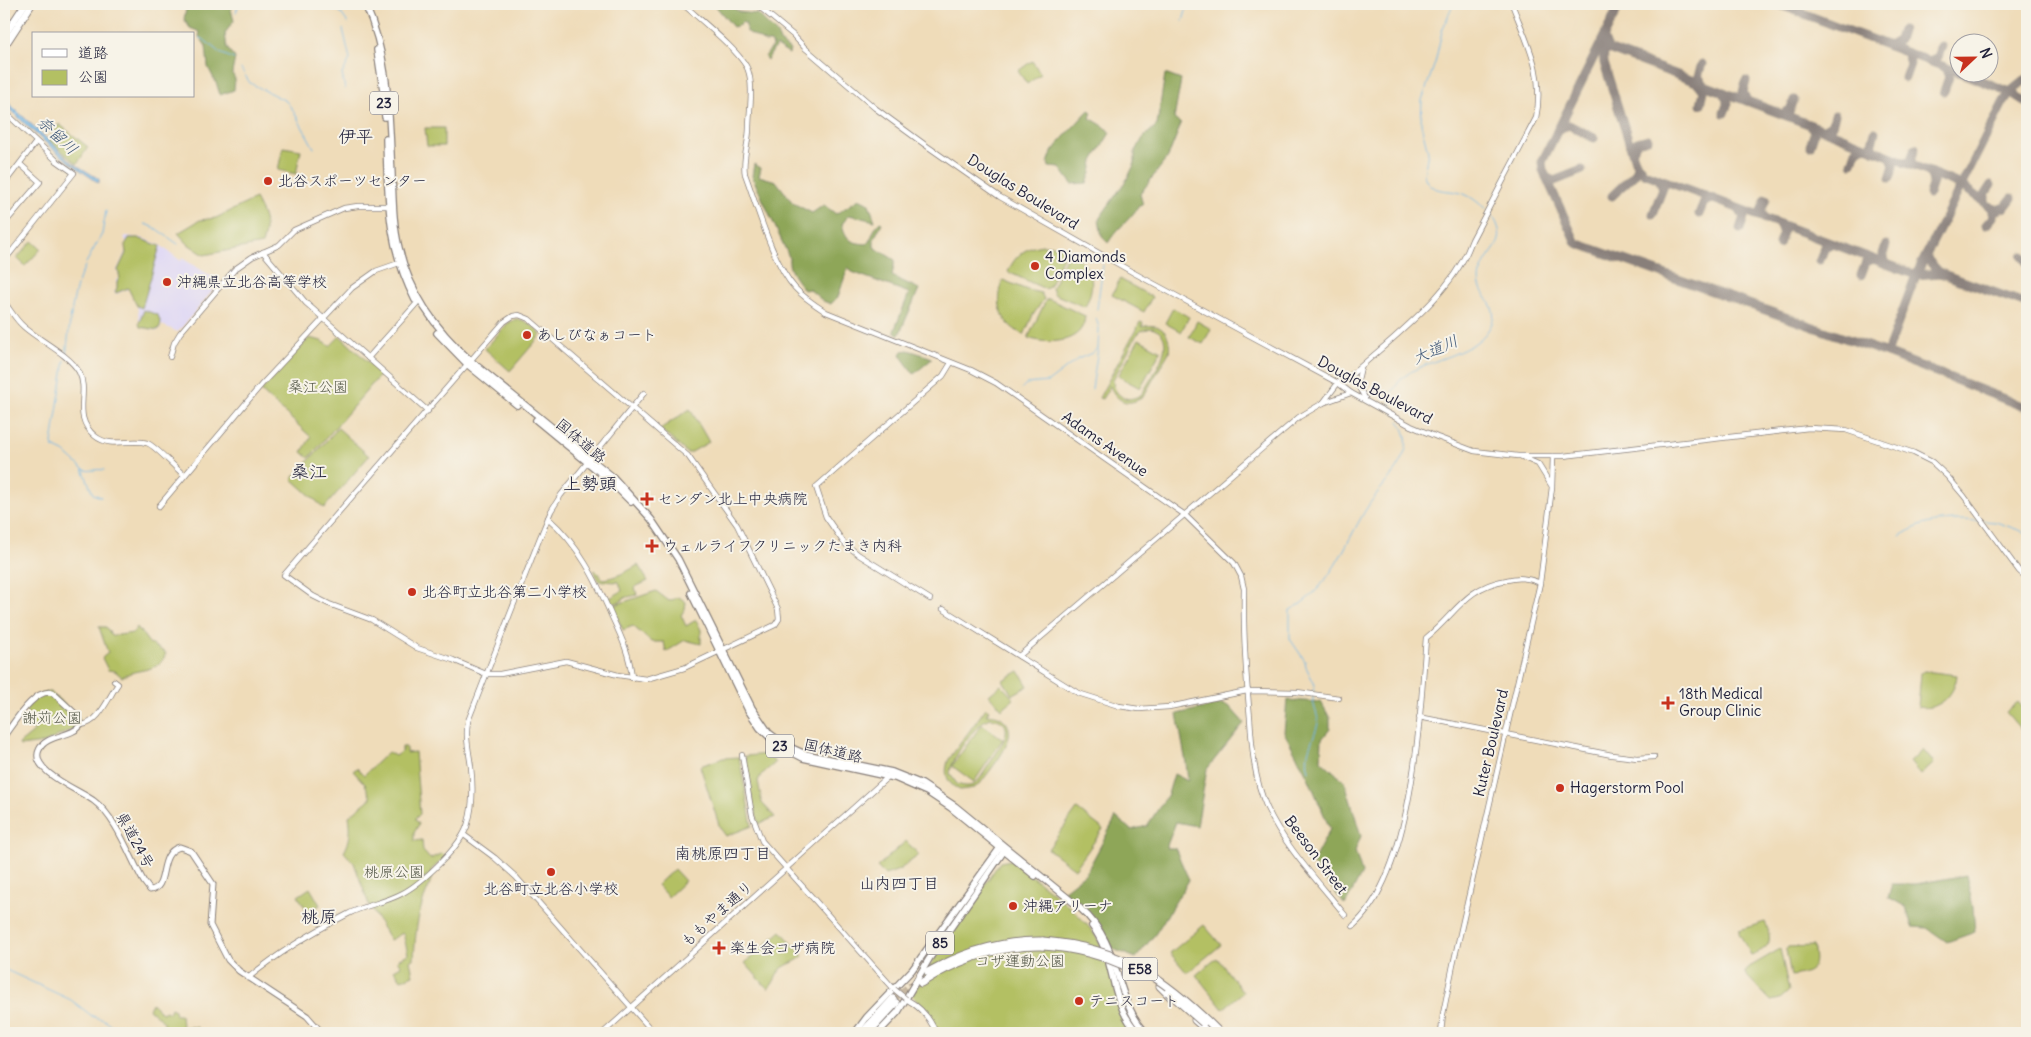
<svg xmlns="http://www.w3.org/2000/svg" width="2031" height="1037" font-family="Delius,'Klee One',sans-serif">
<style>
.built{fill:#ddd5f6}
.green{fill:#b3c063;stroke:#6a714f;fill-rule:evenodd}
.forest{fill:#8ea659;stroke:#58644a}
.water{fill:#70b7e7;stroke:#496c91}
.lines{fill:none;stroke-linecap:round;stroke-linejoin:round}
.stream{stroke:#70b7e7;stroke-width:1}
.taxiway{stroke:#887f7a;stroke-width:9}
.motorway-tunnel{stroke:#c6b7a0;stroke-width:7;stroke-dasharray:7 3.5;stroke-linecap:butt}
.tertiary-casing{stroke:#887f7a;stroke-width:6}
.secondary-casing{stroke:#887f7a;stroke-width:7}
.primary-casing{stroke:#887f7a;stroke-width:8}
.trunk-casing{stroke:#887f7a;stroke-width:8}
.motorway-casing{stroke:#887f7a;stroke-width:9}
.tertiary{stroke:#fff;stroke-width:4.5}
.secondary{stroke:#fff;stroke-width:5}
.primary{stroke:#fff;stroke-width:5.5}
.trunk{stroke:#fff;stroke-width:6}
.motorway{stroke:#fff;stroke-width:7}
.tertiary-bridge-casing{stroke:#887f7a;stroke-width:6;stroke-linecap:butt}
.motorway-bridge-casing{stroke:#887f7a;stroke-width:9;stroke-linecap:butt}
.tertiary-bridge{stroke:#fff;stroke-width:4.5}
.motorway-bridge{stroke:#fff;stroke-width:7}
.poi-dot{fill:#c8321e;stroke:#f7f3e8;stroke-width:2}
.labels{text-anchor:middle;stroke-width:4;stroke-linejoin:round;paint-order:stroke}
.shield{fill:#f7f3e8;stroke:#62616f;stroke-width:1}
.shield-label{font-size:14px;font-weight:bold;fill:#22223b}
.poi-label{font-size:15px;fill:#22223b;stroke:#f7f3e8;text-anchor:start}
.street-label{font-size:15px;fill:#22223b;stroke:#f7f3e8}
.park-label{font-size:15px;fill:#555949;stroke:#f7f3e8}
.water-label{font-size:16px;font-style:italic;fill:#3d5677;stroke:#f7f3e8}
.neighbourhood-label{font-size:16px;fill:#22223b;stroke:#f7f3e8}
.quarter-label{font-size:18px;fill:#22223b;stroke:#f7f3e8}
</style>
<rect width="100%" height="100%" fill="#f7f3e8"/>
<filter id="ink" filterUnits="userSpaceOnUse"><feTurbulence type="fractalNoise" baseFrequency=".02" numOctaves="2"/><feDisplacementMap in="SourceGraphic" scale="10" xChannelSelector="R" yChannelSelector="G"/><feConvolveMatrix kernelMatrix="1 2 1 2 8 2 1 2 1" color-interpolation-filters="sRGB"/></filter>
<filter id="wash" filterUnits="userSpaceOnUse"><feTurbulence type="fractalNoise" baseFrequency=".0096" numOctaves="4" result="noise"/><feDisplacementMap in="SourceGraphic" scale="20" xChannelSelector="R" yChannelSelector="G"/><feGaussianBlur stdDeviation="1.12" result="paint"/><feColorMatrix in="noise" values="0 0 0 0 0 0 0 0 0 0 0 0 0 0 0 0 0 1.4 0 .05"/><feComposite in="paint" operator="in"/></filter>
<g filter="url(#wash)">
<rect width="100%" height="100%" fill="#efdcb9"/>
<path class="built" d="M126 236 142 238 160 245 181 261 182 258 216 279 218 284 178 332 162 325 158 331 140 327 137 303 131 291 128 289 116 294 114 292 117 288 116 280 120 278 117 270 125 253 126 240 124 238Z"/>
<g class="green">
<path d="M1032 61 1041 74 1027 84 1018 71Z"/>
<path d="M59 124 88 147 77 164 49 140Z"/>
<path d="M425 128H444V146H427Z"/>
<path d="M283 147 301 150 296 174 278 170Z"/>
<path d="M255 199C265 217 268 225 262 244L204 255 188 244 178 233 200 220 216 218Z"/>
<path d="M129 238H138L160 246 142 308 137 306 128 288 116 293 115 292 117 288V281L120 278 118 270 126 253 125 245Z"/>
<path d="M32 241 41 249 25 266 17 258Z"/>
<path d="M1043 245 1058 246 1066 250 1049 287 1045 289 1008 272C1015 255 1026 247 1043 245Z"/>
<path d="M1069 251C1092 268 1098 280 1085 307L1054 294 1052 288Z"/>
<path d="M1120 279 1152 297 1144 312 1112 295Z"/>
<path d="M1003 280 1027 290 1041 293 1044 299 1033 315 1024 335C1000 323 995 305 1003 280Z"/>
<path d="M1049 299 1085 316C1084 344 1047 345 1028 338L1046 300Z"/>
<path d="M1173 308 1189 317 1181 332 1165 323Z"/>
<path d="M144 310 158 315 161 324 158 330 140 327 139 323Z"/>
<path d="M516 319C526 320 536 327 541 335L510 371 485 349 508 323Z"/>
<path d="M1197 321 1211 329 1203 344 1189 337Z"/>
<path d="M1140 322 1143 323 1142 327C1160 321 1172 334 1169 352L1143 397C1128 407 1117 402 1110 386L1102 399 1099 398ZM1151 328C1183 337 1151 377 1142 394 1128 404 1114 397 1113 380L1136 336 1141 331Z"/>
<path d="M340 336 381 374 309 458 302 452 311 437 261 391 309 338 322 341 330 346Z"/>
<path d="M1139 339 1161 351 1140 388 1118 376Z"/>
<path d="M690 409 709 442 690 453H687L660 429Z"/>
<path d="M338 428 369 456 324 508 292 479Z"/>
<path d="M638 565 648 581 635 587 637 595 623 598V600L611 605 608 599 622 591 619 582 599 581 594 571 595 570 603 579C617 577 626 572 638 565Z"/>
<path d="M656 591 669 601 679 597 686 602 685 609 681 615 686 626 696 620 701 630V644L685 640 666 652 664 642H651L633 626 623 630 612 606Z"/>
<path d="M99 627H106L112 636 133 633 137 627 149 643 166 653C160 674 137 667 122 677L115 671 108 670 102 658 108 653Z"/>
<path d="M1019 671 1028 686 1012 695 1003 680Z"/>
<path d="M1924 671 1957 675C1955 695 1939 711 1918 707L1921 673Z"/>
<path d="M1001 685 1014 699 1002 709 989 695Z"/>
<path d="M50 692 78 716 81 725 44 743 20 746 19 744 35 731 27 724 30 717 25 709 42 693Z"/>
<path d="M2018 702 2027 713V737L2006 712Z"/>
<path d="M986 708 989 710 986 715C993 714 999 715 1004 720 1022 736 990 769 980 784L974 788 960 790C947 784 943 773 949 759ZM990 718C1022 721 998 750 990 763 985 770 980 781 973 785 968 787 962 786 957 784L950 774C950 760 976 722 990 718Z"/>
<path d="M982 724 1003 739 974 782 952 766Z"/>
<path d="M402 747H406V753L415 752 420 814 415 819 419 824 414 833V841L422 840 423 851 430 859 442 853 446 857 431 870C433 885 424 894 421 908 416 925 415 942 414 959L410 961 413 975 401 980 394 970 401 966 397 960 408 954 403 933 390 940 369 905 354 863 344 852C351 840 351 829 349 816L371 798 365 784 353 771 357 768 364 775 388 752 395 756 402 751Z"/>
<path d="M1923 750 1934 763 1921 775 1910 762Z"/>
<path d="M768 754 775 763 761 775 758 781 762 803 775 817 759 824 750 792 745 756Z"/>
<path d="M739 757 752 826 726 836 720 828 700 766 723 758Z"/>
<path d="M1077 809 1103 829 1075 869 1048 849Z"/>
<path d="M906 841 919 855 899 870 885 875 877 867Z"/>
<path d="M1011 860C1040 884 1085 912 1102 947 1115 976 1114 1004 1133 1033H939L929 1013 912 995 929 967 1000 862Z"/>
<path d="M674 869 685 881 668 897 657 885Z"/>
<path d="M310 888 320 905 308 912 298 896Z"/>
<path d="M1765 922C1773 941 1771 948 1751 955L1739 933V930Z"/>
<path d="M1204 925 1221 945 1187 973 1170 953Z"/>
<path d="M781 931 803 956C797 962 789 963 782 968 776 974 775 983 768 989L745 963Z"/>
<path d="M1813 946C1818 969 1813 973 1791 976L1786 950 1788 947Z"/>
<path d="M1780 949 1789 991 1780 999 1771 1001 1745 974 1746 969Z"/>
<path d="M1217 958 1243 992 1223 1009 1196 975Z"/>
<path d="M152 1003 162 1013 166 1011 169 1013 171 1008 175 1010 176 1015H181L182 1027H197V1033H164V1022L149 1009Z"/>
</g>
<g class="forest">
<path d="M187 4H237L231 9 234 21 225 33 227 48 235 58 232 73 235 79 234 90 220 95 217 85 208 67 206 46 199 36 200 32 190 28 184 19Z"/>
<path d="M699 4H728L739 12 757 14 777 34 780 42 790 50 789 54 776 46 767 60 765 57 773 45 771 42H765L746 31V24L742 22 740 25 733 27 714 4Z"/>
<path d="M1165 74 1181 80 1174 119 1181 124 1168 157 1140 194 1143 205 1139 206C1129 221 1117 228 1108 243L1102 237 1099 219 1127 179 1135 163V152L1143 138 1157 125Z"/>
<path d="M1089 110 1092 112 1090 118 1105 127 1110 133 1093 161 1091 173 1087 183 1072 184 1060 168 1049 167 1048 163 1052 152 1062 139Z"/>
<path d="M754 164 761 168 759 176 776 181 793 203 812 213 824 205 836 214 859 199 869 204 875 221 849 215 842 224C846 240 851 243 867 244 873 237 873 228 880 222L882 223 874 239V247L895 260 892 276 919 289 899 335 894 331 909 293 852 272 848 267 838 297 831 304 823 301 809 289 804 290C797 280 787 270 789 257L752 176Z"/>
<path d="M908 350 930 357 932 359 914 374 900 355 903 351Z"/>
<path d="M1287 700 1321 702 1330 718V729L1322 739 1321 760 1345 782 1361 836 1355 851 1362 873 1345 905 1312 863 1330 829 1308 777 1284 732Z"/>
<path d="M1221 704 1229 706 1244 723 1207 769 1197 826 1176 822 1166 848H1175L1189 880 1156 933 1136 958 1113 949 1102 928 1063 891 1086 873 1116 817 1131 830 1147 826 1168 794 1174 774 1188 781 1186 763 1177 714Z"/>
<path d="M1966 875 1973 907 1975 932 1947 942 1927 928 1912 927 1906 907 1888 897 1892 884H1916Z"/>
</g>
<path class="water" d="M4 99 73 163 99 179V183C64 160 33 133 4 103Z"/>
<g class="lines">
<g class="stream">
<path d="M325 4 340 12 348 23"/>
<path d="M1453 4 1442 31 1435 63 1422 100 1421 124 1428 152 1424 175C1430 195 1448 188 1464 194 1472 197 1480 204 1487 210"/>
<path d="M236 12 239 4"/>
<path d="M1183 21 1188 4"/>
<path d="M343 29 350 59 342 74 345 89"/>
<path d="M199 38 203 39 220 53 234 59"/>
<path d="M241 69 250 83 286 101 293 110 314 148"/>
<path d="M145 224 155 228 178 244"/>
<path d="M86 263 102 234 106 211"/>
<path d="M1097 309 1103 265"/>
<path d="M66 356C70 326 71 292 85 266"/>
<path d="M65 360 52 443 53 447 64 452 83 469 93 494 101 497"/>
<path d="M1022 388 1026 384 1048 382 1078 359 1092 353 1098 348 1099 328 1096 318"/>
<path d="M1092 389 1098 348"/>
<path d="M1394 414 1389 397C1394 390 1398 381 1405 376 1429 357 1478 356 1492 323 1500 303 1474 293 1480 274 1489 246 1513 245 1490 212"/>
<path d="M83 469C89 473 96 468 104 470"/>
<path d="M1984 521 1996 522 2027 533"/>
<path d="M1900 536C1926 519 1950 519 1980 521"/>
<path d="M1313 692 1315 685 1306 667 1305 661 1290 639V610C1329 591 1344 546 1365 511 1377 490 1395 476 1404 454 1409 443 1406 431 1399 421"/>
<path d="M1309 771C1303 753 1314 740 1318 723 1319 716 1312 706 1313 696"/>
<path d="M4 969 71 1000 92 1016 104 1020 122 1033"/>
</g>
<g class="taxiway">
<path d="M1620 4 1542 162 1543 170 1576 243 1887 353 2027 408"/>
<path d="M1778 4 1958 72"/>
<path d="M1603 39 1604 63 1635 161 1644 173 1916 275 1940 273"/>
<path d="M1604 39 1608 49 1835 134 1961 185 1993 209V217L1986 225"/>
<path d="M1889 46 1899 40 1902 30"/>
<path d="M1929 61 1938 57 1942 46"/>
<path d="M1702 64 1698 76 1703 84"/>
<path d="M1988 65 1990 62"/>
<path d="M1959 72 2010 92 2027 103"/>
<path d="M1905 78 1910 64 1907 53"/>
<path d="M1746 81 1743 92 1747 101"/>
<path d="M1698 83 1704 91 1701 104"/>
<path d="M1944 91 1949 77 1945 67"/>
<path d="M1724 92 1728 103 1724 113"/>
<path d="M1782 114 1790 110 1794 100"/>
<path d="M1558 129 1569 125 1594 138"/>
<path d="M1823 130 1832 125 1835 115"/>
<path d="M1875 132 1872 143 1875 151"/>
<path d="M1810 146 1814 134 1812 126"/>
<path d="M1632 152 1637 142 1648 139"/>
<path d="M1852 163 1856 151 1863 146"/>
<path d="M1905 163 1911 160 1915 148"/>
<path d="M1546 177 1554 181 1582 170"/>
<path d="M1890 178 1894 165 1891 157"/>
<path d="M1929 194 1933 182 1930 172"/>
<path d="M1612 196 1635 174 1637 165"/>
<path d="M1985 202V194L1991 185"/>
<path d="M1991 207 1997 210 2005 207 2012 198"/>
<path d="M1739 209 1744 217 1740 229"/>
<path d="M1653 214 1663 188 1659 179"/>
<path d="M1699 214 1704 202 1713 199"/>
<path d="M1765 219 1761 211 1766 199"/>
<path d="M1779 224 1783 232 1779 244"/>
<path d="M1886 245 1883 254 1886 264"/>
<path d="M1926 255 1928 260 1940 273 2027 304"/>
<path d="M2022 256 2027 263"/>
<path d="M1820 260 1825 247 1832 244"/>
<path d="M1861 275 1866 262 1873 259"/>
<path d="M1887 353 1916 275 2003 103 2010 92 2027 78"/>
</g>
</g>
</g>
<g filter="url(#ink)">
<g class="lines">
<path class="motorway-tunnel" d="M893 999 928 972"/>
<g class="tertiary-casing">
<g id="tertiary">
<path d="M683 4C699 19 741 52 748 70 754 87 749 111 749 128 749 143 742 159 745 174 757 206 773 264 795 288 804 298 815 305 826 312L971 370 996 383 1185 515 1234 563 1241 576 1244 589C1243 632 1246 676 1250 718 1252 749 1254 779 1267 808 1285 847 1318 881 1345 915"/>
<path d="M756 4 793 35 805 48 875 108 924 144 1000 197 1134 273 1338 383 1351 393 1411 426 1437 437 1474 451 1518 456H1563L1809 428 1846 430 1914 453 1932 462 1947 476 1964 496 2019 571 2027 578"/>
<path d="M4 111 57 161 74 173 4 261"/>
<path d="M4 184 36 142"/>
<path d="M4 224 40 182 20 164"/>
<path d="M263 252 306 303 428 411"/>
<path d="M4 302C10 309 15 319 23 326 38 340 69 354 79 372 90 393 71 416 95 436 111 449 130 438 147 443 156 446 175 468 184 475"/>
<path d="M519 315 529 319 688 456 737 525 778 609 779 619 775 625 684 668 646 679 618 675 566 661 500 674H486L453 660 417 648 372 620 329 604 313 596 284 575 504 322 513 316Z"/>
<path d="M170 357 174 343 180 333 235 269 252 257 279 245 294 230 344 208 358 206H390"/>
<path d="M368 358 417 303"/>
<path d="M1361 367 1357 384 1365 398"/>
<path d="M1323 403 1338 383 1348 378C1389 340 1454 294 1472 240L1536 118C1545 74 1527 43 1512 4"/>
<path d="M1522 457 1538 464 1551 485"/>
<path d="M159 506 262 384 352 288 376 271 399 263"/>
<path d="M548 518C579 545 596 580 612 617 622 638 630 656 632 678"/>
<path d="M930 599 859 555 844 543 826 517 816 487 943 376 951 363"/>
<path d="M943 609 1078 693 1119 706 1139 709 1169 707 1247 691 1297 692 1339 698"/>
<path d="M1019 656 1299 417 1323 403 1351 393"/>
<path d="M1419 717 1612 755 1637 758 1654 757"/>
<path d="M81 725C99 724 109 696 118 684L114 681"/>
<path d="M742 755 752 815 762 841 894 989"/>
<path d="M464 835 495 858 516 877 654 1033"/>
<path d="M1353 926C1414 872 1420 715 1426 638 1456 614 1465 587 1507 580 1519 577 1527 578 1538 582"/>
<path d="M248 978C278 953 313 932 348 914 365 905 384 903 401 894 421 884 463 845 468 823 473 806 473 784 471 767 469 751 465 737 468 721L539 540 551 511 561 495 644 393"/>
<path d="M906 999C921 1007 930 1018 936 1033"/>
<path d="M603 1033 890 775"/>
<path d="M1441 1033 1443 1014 1453 965 1540 583 1552 487 1553 456"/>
</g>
</g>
<g class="secondary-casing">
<path id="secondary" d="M4 736C14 723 35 687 53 693L78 716 81 725C71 738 46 734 39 750 29 771 81 791 94 801 117 818 130 858 144 882L150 890C170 889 156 853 180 847L191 851 213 884 210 925 228 960 239 971 307 1016 322 1033"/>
</g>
<g class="primary-casing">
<g id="primary">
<path d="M365 4C390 58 389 117 392 176 393 200 393 224 399 248 410 294 436 330 471 361L613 477 651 519 678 559 752 708 769 733 785 745 805 754 892 772 922 784 955 806 1080 908C1124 947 1111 995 1146 1033"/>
<path d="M377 50 383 90 385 117"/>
<path d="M386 139C388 199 387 245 415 300"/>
<path d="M437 333 468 365 517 405"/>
<path d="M536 420 610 481 631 502"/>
<path d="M691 593 748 710 760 728 778 745 803 758 895 778 927 792 951 808 1035 876"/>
<path d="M1092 926C1110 949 1110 977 1120 1003 1124 1015 1130 1024 1138 1033"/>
<path d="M855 1033 867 1017 912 970 999 849 1002 848"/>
<path d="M878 1033 898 1012 929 959 1004 851"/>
</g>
</g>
<g class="trunk-casing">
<g id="trunk">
<path d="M4 36 25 4"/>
<path d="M4 47 32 4"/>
</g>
</g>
<g class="motorway-casing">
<g id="motorway">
<path d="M928 972C964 952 1001 940 1043 941"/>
<path d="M921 983C959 959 998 945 1043 946"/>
<path d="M1160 986 1171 997"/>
<path d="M1195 1020 1210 1033"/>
<path d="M862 1033 893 999"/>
<path d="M868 1033 896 1003"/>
<path d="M1241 1033H1254"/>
</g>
</g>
<use href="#tertiary" class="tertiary"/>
<use href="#secondary" class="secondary"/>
<use href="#primary" class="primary"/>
<use href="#trunk" class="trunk"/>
<use href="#motorway" class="motorway"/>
<g class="tertiary-bridge-casing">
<path id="tertiary-bridge" d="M894 989 906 999"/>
</g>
<g class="motorway-bridge-casing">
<g id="motorway-bridge">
<path d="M1043 941C1121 947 1166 979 1220 1033"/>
<path d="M1043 946C1074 948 1103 955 1131 969"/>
<path d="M1168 992 1203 1023"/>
</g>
</g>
<use href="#tertiary-bridge" class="tertiary-bridge"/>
<use href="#motorway-bridge" class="motorway-bridge"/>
</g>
</g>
<g class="poi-dot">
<circle cx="268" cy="181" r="5"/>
<circle cx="1035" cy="266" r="5"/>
<circle cx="167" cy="282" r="5"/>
<circle cx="527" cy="335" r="5"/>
<path d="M644.5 491.5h5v5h5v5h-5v5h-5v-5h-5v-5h5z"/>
<path d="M649.5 538.5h5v5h5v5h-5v5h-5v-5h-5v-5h5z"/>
<circle cx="412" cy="592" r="5"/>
<path d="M1665.5 695.5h5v5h5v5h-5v5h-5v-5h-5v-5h5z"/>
<circle cx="1560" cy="788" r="5"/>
<circle cx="551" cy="872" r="5"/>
<circle cx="1013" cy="906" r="5"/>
<path d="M716.5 940.5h5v5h5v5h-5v5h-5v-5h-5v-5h5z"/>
<circle cx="1079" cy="1001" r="5"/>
</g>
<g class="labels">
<g class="shield">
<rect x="370" y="91.5" width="28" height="23" rx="4"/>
<rect x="766" y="734.5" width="28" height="23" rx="4"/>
<rect x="926" y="931.5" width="28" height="23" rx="4"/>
<rect x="1122.5" y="957.5" width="35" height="23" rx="4"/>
</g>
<g class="shield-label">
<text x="384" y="108">23</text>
<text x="780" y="751">23</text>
<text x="940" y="948">85</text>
<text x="1140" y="974">E58</text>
</g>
<g class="poi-label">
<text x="278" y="186">北谷スポーツセンター</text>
<text x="1045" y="262">4 Diamonds<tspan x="1045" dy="17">Complex</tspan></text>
<text x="177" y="287">沖縄県立北谷高等学校</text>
<text x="537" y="340">あしびなぁコート</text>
<text x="658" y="504">センダン北上中央病院</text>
<text x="663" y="551">ウェルライフクリニックたまき内科</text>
<text x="422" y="597">北谷町立北谷第二小学校</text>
<text x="1679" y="699">18th Medical<tspan x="1679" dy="17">Group Clinic</tspan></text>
<text x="1570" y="793">Hagerstorm Pool</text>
<text x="551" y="894" text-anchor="middle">北谷町立北谷小学校</text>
<text x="1023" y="911">沖縄アリーナ</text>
<text x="730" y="953">楽生会コザ病院</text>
<text x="1089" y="1006">テニスコート</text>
</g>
<g class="street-label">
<text transform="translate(1023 192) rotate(32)" y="5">Douglas Boulevard</text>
<text transform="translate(1375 390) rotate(28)" y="5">Douglas Boulevard</text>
<text transform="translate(581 441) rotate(40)" y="5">国体道路</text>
<text transform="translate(1105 444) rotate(35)" y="5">Adams Avenue</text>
<text transform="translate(1491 743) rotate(-77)" y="5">Kuter Boulevard</text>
<text transform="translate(833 751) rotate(13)" y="5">国体道路</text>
<text transform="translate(135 840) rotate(61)" y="5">県道24号</text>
<text transform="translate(1316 855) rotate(53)" y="5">Beeson Street</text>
<text transform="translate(717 914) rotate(-42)" y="5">ももやま通り</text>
</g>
<g class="park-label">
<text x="318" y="392">桑江公園</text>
<text x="52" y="723">謝苅公園</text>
<text x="394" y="877">桃原公園</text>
<text x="1020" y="966">コザ運動公園</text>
</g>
<g class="water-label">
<text transform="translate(58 135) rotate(43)" y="6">奈留川</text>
<text transform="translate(1435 349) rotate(-24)" y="6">大道川</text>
</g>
<g class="neighbourhood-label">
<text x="723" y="859">南桃原四丁目</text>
<text x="899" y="889">山内四丁目</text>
</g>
<g class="quarter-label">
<text x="356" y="143">伊平</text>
<text x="309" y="478">桑江</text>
<text x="590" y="490">上勢頭</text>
<text x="319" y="923">桃原</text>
</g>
</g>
<rect width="2031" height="1037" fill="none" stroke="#f7f3e8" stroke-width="20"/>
<rect x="32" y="32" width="162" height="65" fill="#f7f3e8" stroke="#a29fa3"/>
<rect x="42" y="49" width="25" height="8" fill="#ffffff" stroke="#a29fa3"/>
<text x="78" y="58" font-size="15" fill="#22223b">道路</text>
<rect x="42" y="70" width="25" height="15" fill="#b3c063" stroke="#a29fa3"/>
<text x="78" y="82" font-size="15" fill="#22223b">公園</text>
<g transform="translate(1974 58) rotate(68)"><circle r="24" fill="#f7f3e8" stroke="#a29fa3"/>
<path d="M0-4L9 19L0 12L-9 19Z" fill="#c8321e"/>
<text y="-8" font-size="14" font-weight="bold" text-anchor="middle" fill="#22223b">N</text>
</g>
</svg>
